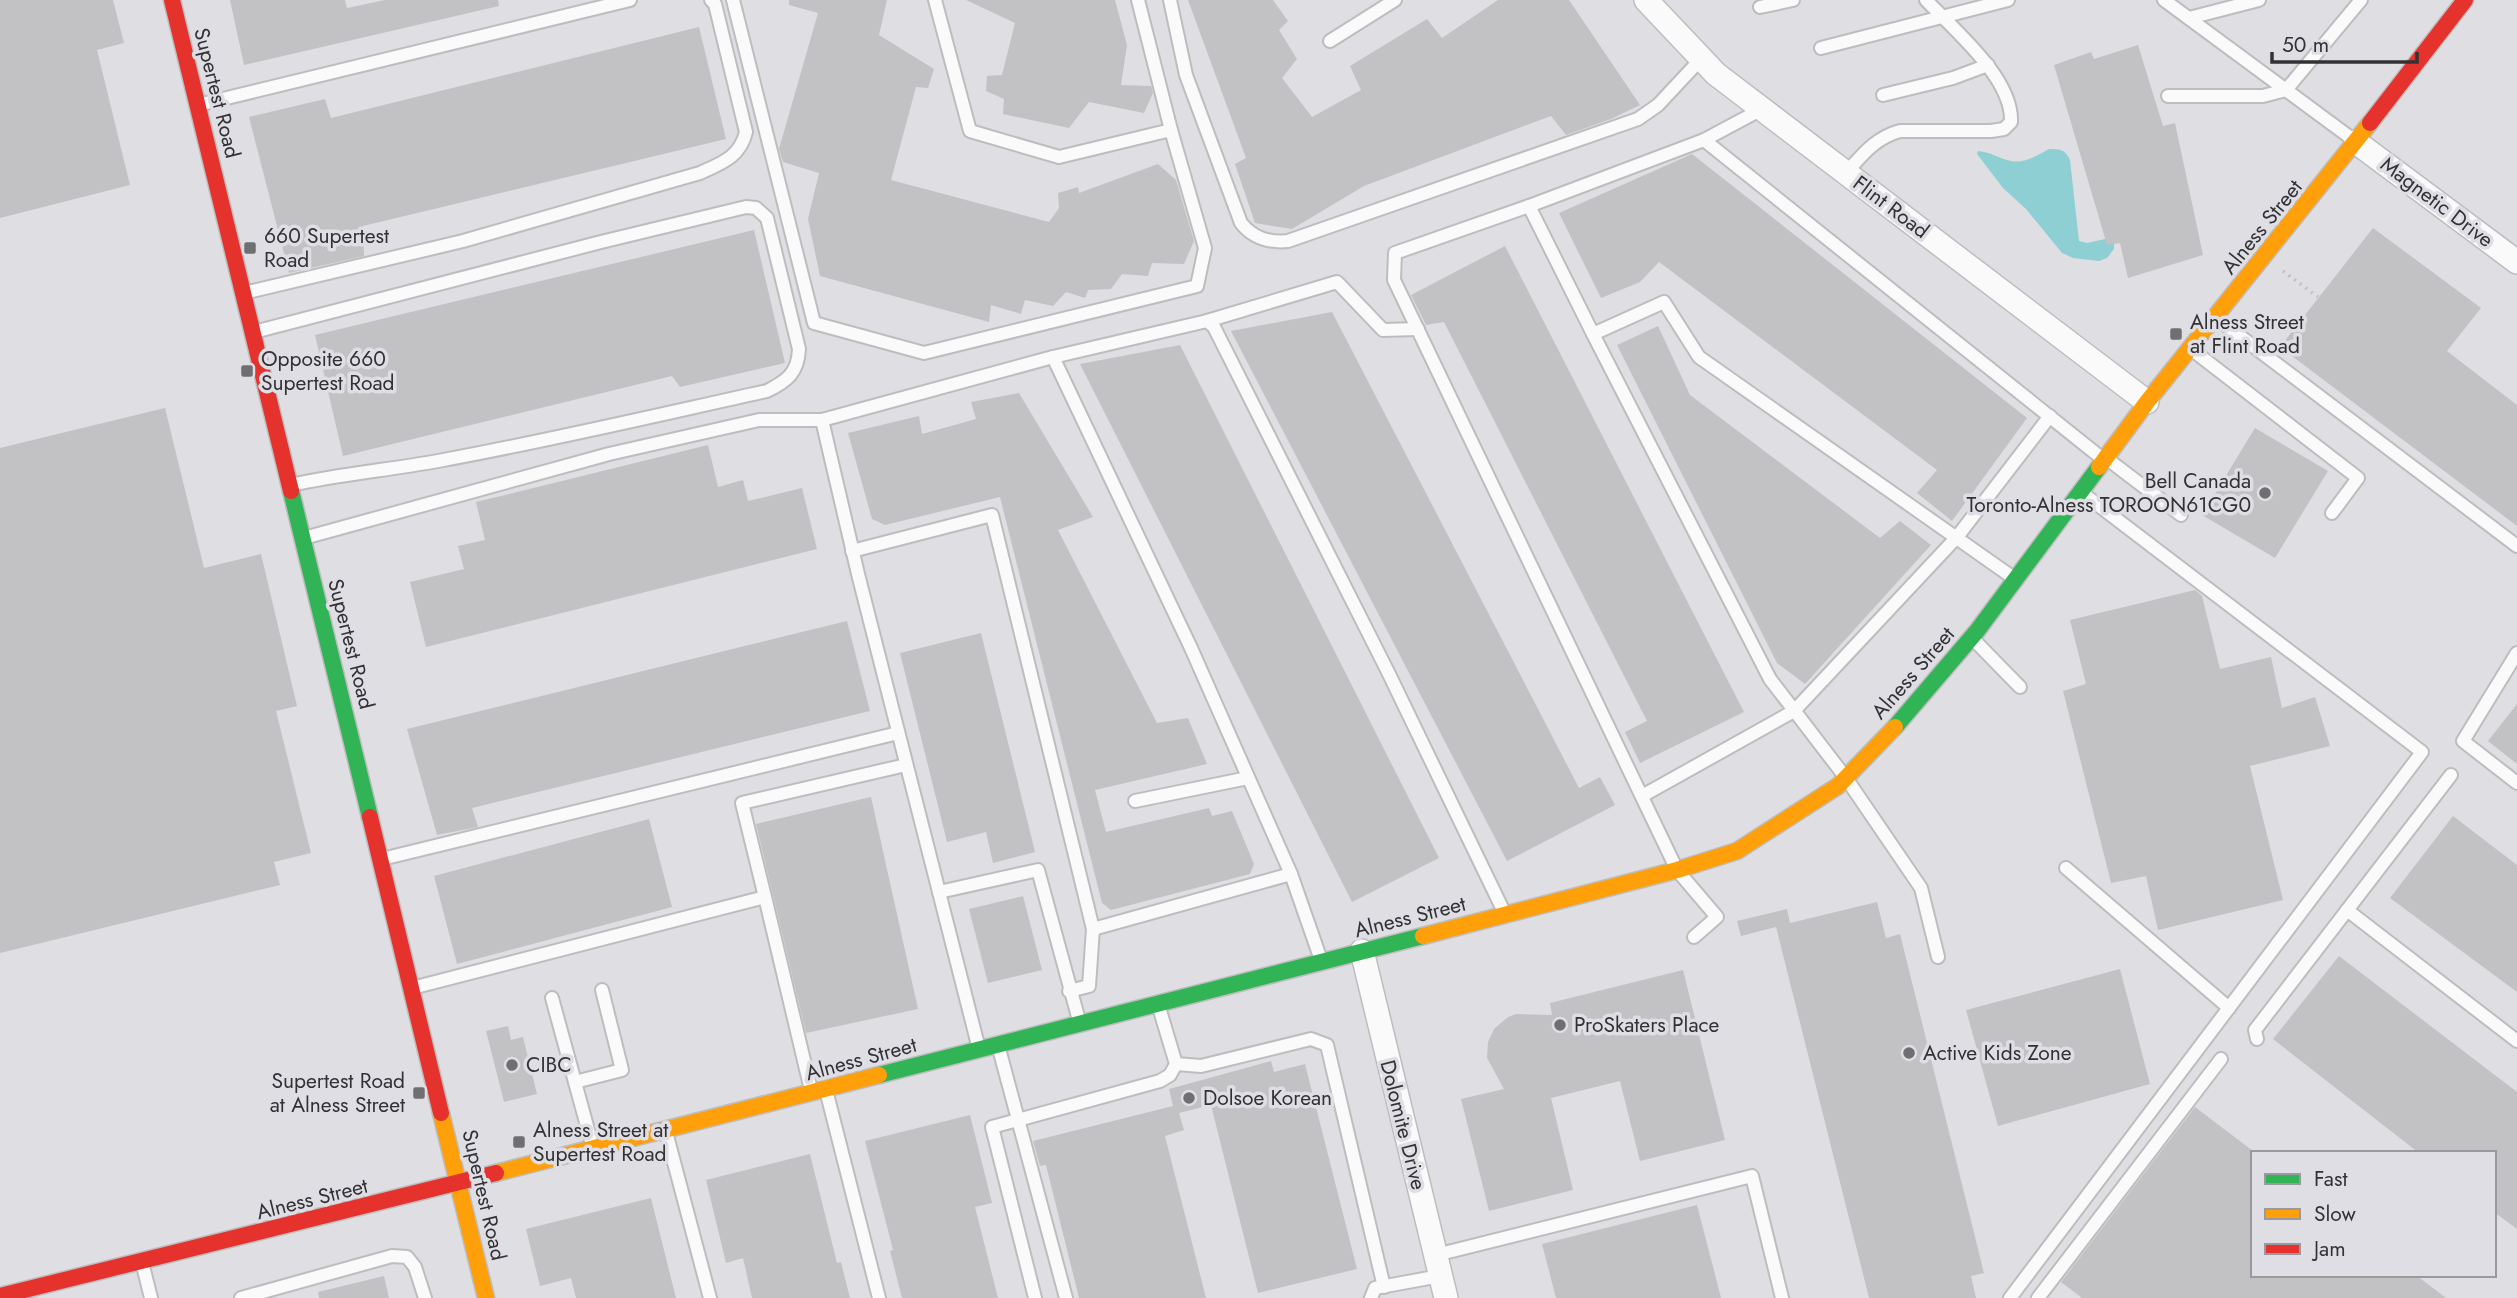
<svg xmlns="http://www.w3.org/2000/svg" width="2517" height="1298" font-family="Jost,sans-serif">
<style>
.water{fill:#8dcfd2}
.building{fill:#c2c1c3}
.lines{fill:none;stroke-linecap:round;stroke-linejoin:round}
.lane-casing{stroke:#bdbdbf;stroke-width:16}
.street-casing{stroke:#bdbdbf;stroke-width:26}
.fast-casing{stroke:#bdbdbf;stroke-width:19}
.slow-casing{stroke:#bdbdbf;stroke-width:19}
.jam-casing{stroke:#bdbdbf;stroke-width:19}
.path{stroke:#c1c1c1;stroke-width:3.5;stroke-dasharray:2 5;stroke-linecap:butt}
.lane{stroke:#fafafb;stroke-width:12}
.street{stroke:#fafafb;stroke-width:23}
.fast{stroke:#30b455;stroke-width:16}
.slow{stroke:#ff9f0a;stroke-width:16}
.jam{stroke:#e5322d;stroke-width:16}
.poi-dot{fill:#6f6f71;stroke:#dedee4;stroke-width:2.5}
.labels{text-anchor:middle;stroke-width:7;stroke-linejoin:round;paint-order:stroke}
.street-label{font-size:21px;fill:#323234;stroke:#dedee4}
.poi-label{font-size:21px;fill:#323234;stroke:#dedee4;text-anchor:start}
</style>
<rect width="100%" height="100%" fill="#dfdfe3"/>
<path class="water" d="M2049 149C2060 149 2065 149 2070 160L2079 241 2087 243 2114 237V249L2107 258 2099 261 2073 258 2062 253 2026 209 2003 188 1977 154 1978 151C1991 152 2000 159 2011 161 2024 164 2038 155 2049 149Z"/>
<g class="building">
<path d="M0 0H113L124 43 97 50 130 185 0 218Z"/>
<path d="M230 0H345L347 8 385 0H498L499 6 244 65Z"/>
<path d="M789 0H887L879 35 934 69 928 88 916 87 891 180 1049 222 1059 208 1058 193 1078 187 1079 193 1158 164 1176 180 1194 241 1184 264 1152 263 1148 276 1122 274 1111 289 1088 290 1085 298 1066 292 1053 306 1025 300 1021 314 991 305 989 322 820 276 808 219 819 173 783 162 779 149 818 13 789 5Z"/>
<path d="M966 0H1115L1127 45 1121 85 1151 86 1153 93 1144 113 1089 102 1069 128 1003 114 1004 99 986 91 987 76 1002 75 1015 23Z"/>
<path d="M1188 0H1273L1288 21 1279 30 1297 59 1282 78 1312 117 1361 90 1350 66 1427 19 1442 38 1498 0H1569L1640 105 1611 119 1566 135 1551 116 1364 186 1292 229 1255 223 1235 164 1246 158Z"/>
<path d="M699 27 726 139 363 226 364 256 289 273 249 117 325 99 331 118Z"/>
<path d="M2138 45 2163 126 2175 123 2203 255 2128 278 2120 243 2107 245 2054 65 2091 52 2094 59Z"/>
<path d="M1692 154 2027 418 1952 521 1917 493 1937 470 1659 262 1640 282 1601 298 1559 213Z"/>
<path d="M2373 228 2481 308 2447 351 2517 405V526L2280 347Z"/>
<path d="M754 230 785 363 680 387 672 376 343 456 315 335Z"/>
<path d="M1505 246 1744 712 1640 763 1625 732 1647 721 1444 322 1426 325 1411 295Z"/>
<path d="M1332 312 1579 788 1600 777 1615 805 1507 861 1231 331Z"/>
<path d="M1658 326 1690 395 1880 538 1900 521 1931 545 1805 684 1777 663 1617 345Z"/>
<path d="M1180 345 1439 858 1352 902 1080 364Z"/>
<path d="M1019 393 1093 517 1058 530 1157 723 1188 718 1207 764 1095 790 1106 832 1209 808 1212 816 1232 811 1254 864 1250 874 1111 910 1102 903 1000 497 885 525 872 519 848 433 919 416 922 434 976 419 971 402Z"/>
<path d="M165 408 204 568 261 554 297 706 276 711 311 853 274 862 280 885 0 953V448Z"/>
<path d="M2255 428 2328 471 2275 558 2202 515Z"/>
<path d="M708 445 718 487 743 480 748 501 802 488 817 549 426 647 410 582 464 569 458 546 485 540 476 502Z"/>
<path d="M2195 590 2202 596 2220 669 2271 657 2282 708 2315 697 2330 746 2250 766 2283 900 2158 930 2146 876 2111 883 2063 691 2086 684 2070 620Z"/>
<path d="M847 621 870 711 472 808 478 827 437 835 407 729Z"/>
<path d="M981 633 1035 852 993 863 986 832 947 842 900 653Z"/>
<path d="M2517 704V764L2488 741Z"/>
<path d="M871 797 918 1009 806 1033 756 824Z"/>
<path d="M2453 816 2517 865V992L2390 898Z"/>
<path d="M649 819 672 907 457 964 434 876Z"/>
<path d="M1023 896 1042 970 988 983 969 909Z"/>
<path d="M1877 902 1886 938 1900 934 1984 1273 1971 1276 1976 1298H1869L1776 927 1741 936 1737 921 1787 909 1790 923Z"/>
<path d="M2339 956 2517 1092V1229L2494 1212V1153H2419L2273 1039Z"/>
<path d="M2120 969 2150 1084 1998 1126 1966 1010Z"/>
<path d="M1683 970 1725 1140 1640 1161 1620 1081 1551 1098 1573 1190 1489 1211 1461 1099 1504 1089 1487 1058 1488 1042 1494 1029 1508 1017 1516 1014 1552 1015 1550 1003Z"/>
<path d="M508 1026 511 1040 523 1037 537 1094 504 1102 486 1031Z"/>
<path d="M1271 1061 1274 1072 1305 1064 1357 1269 1258 1293 1211 1105 1179 1113 1184 1130 1165 1136 1206 1298H1079L1046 1165 1040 1166 1033 1141 1173 1106 1169 1089Z"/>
<path d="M2195 1107 2253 1151V1275H2416L2446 1298H2082L2061 1282Z"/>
<path d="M970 1115 992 1203 975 1207 998 1298H902L890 1251 893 1250 865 1141Z"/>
<path d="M810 1154 837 1263 841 1262 850 1298H752L743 1258 726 1263 706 1180Z"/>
<path d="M651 1198 676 1298H576L571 1278 540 1286 526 1229Z"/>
<path d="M1697 1205 1721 1298H1556L1542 1244Z"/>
<path d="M384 1276 389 1298H319L318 1292Z"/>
</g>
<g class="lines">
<g class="lane-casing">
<g id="lane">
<path d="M733 0 814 323 924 353 1197 286 1205 248 1171 130 1138 0"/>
<path d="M935 0 970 131 1059 157 1171 130"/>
<path d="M1170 0 1186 75 1241 223C1253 238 1268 243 1288 241L1638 119 1658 105 1700 60"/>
<path d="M2164 0 2355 141"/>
<path d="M1760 7 1793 0"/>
<path d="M2189 18 2259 0"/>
<path d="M1330 41 1395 0"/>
<path d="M1821 48 2008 0"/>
<path d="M1883 95 1953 78 1988 65"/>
<path d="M2168 96H2263L2286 90 2361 0"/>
<path d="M198 105 630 0"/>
<path d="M1704 140 1762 109"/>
<path d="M1846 173C1863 154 1875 138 1900 131H1991L2004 129 2011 122C2013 78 1954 30 1926 0"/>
<path d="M1529 206 1395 253 1394 280 1677 870 1717 917 1694 937"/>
<path d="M244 293 463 241 700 173C722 163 740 157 746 132L715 4 711 0"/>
<path d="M2216 318 2517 546"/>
<path d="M1207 321 1337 282 1383 330 1418 329"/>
<path d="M254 332 601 242 746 207 756 208 767 218 799 349C798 373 787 381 767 391 658 415 548 441 438 461 389 470 340 474 291 485"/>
<path d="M1593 334 1529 206 1704 140 2104 460"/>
<path d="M2191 349 2358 478 2332 513"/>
<path d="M822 420 1053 357"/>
<path d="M2106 458 2181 515"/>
<path d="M304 538 609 454 759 420H822L858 574 979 1049"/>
<path d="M852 551 992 515 1093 929 1291 874"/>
<path d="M1972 638 2020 687"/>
<path d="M2517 653 2463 741 2517 783"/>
<path d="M1642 796 1794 711 1957 537 2050 416"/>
<path d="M1135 801 1248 778"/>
<path d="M382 859 898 733"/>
<path d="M2066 868 2229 1008"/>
<path d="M939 892 1038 870 1080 1024"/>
<path d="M765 897 742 803 906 765"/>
<path d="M2347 910 2517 1041"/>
<path d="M1938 957 1921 888 1846 778 1770 679 1593 334 1664 302 1699 357 2015 579"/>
<path d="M1321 960 1291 874 1191 648 1053 357 1207 321 1214 327 1389 674 1505 914"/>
<path d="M412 988 765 897 811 1090"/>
<path d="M1069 991 1089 986 1093 929"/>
<path d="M552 998 593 1148"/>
<path d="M2257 1039 2255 1030 2451 775"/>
<path d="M998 1045 1066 1298"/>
<path d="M1176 1064 1201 1066 1311 1039 1327 1045 1384 1287"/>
<path d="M575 1082 622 1070 602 990"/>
<path d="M826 1090 879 1298"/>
<path d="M666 1132 710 1298"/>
<path d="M1436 1255 1752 1176 1782 1298"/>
<path d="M142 1262 151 1298"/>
<path d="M241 1298 392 1256 407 1257 415 1267 425 1298"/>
<path d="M1035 1298 992 1127 1160 1081 1170 1075 1176 1064 1158 1004"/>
<path d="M1371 1298 1375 1288 1440 1276"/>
<path d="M2010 1298 2422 752 2081 492"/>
<path d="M2038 1298 2221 1059"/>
</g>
</g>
<g class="street-casing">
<g id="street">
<path d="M1646 0 1716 74 2147 402"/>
<path d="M2356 142 2517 262"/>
<path d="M1362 951 1446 1298"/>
</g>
</g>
<g class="fast-casing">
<g id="fast">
<path d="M291 491 370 817"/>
<path d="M1895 727 1977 631 2099 467"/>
<path d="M879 1075 1423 936"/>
</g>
</g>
<g class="slow-casing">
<g id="slow">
<path d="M2099 467 2147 402 2370 123"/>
<path d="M1423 936 1677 870 1737 851 1838 786 1895 727"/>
<path d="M441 1113 486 1298"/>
<path d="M496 1173 879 1075"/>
</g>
</g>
<g class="jam-casing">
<g id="jam">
<path d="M172 0 291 491"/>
<path d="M2370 123 2465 0"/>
<path d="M370 817 441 1113"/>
<path d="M0 1296 496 1173"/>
</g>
</g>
<path class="path" d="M2283 271 2318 297"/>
<use href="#lane" class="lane"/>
<use href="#street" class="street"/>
<use href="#fast" class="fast"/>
<use href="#slow" class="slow"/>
<use href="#jam" class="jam"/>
</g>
<g class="poi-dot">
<rect x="243" y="241" width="14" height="14" rx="3.5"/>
<rect x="2169" y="327" width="14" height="14" rx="3.5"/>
<rect x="240" y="364" width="14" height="14" rx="3.5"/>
<circle cx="2265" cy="493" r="7"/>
<circle cx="1560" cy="1025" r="7"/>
<circle cx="1909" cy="1053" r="7"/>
<circle cx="512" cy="1065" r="7"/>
<rect x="412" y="1086" width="14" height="14" rx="3.5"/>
<circle cx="1189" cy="1098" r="7"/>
<rect x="512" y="1135" width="14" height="14" rx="3.5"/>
</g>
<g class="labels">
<g class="street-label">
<text transform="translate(217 93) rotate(76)" y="7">Supertest Road</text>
<text transform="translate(2437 202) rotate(37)" y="7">Magnetic Drive</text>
<text transform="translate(1891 207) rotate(37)" y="7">Flint Road</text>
<text transform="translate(2262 227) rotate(-51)" y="7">Alness Street</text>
<text transform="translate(351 644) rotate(76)" y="7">Supertest Road</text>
<text transform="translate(1913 673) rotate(-49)" y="7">Alness Street</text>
<text transform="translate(1410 917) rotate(-14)" y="7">Alness Street</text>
<text transform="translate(861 1059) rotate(-15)" y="7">Alness Street</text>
<text transform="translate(1403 1125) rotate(76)" y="7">Dolomite Drive</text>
<text transform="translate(484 1195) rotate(77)" y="7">Supertest Road</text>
<text transform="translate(312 1199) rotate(-14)" y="7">Alness Street</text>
</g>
<g class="poi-label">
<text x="264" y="243">660 Supertest<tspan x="264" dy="24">Road</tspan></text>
<text x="2190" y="329">Alness Street<tspan x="2190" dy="24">at Flint Road</tspan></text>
<text x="261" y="366">Opposite 660<tspan x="261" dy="24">Supertest Road</tspan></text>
<text x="2251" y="488" text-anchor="end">Bell Canada<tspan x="2251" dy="24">Toronto-Alness TOROON61CG0</tspan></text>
<text x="1574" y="1032">ProSkaters Place</text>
<text x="1923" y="1060">Active Kids Zone</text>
<text x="526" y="1072">CIBC</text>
<text x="405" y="1088" text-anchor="end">Supertest Road<tspan x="405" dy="24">at Alness Street</tspan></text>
<text x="1203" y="1105">Dolsoe Korean</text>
<text x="533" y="1137">Alness Street at<tspan x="533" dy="24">Supertest Road</tspan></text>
</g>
</g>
<rect x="2251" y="1151" width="245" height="126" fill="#dedee4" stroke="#99999e" stroke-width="2"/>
<rect x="2265" y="1174" width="35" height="10" fill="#30b455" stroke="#99999e" stroke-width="2"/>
<text x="2314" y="1186" font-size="21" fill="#323234">Fast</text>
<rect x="2265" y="1209" width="35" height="10" fill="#ff9f0a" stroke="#99999e" stroke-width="2"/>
<text x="2314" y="1221" font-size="21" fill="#323234">Slow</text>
<rect x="2265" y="1244" width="35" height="10" fill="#e5322d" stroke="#99999e" stroke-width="2"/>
<text x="2314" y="1256" font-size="21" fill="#323234">Jam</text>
<path d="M2272 52v10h145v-10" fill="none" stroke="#323234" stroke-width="3.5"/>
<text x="2282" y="52" font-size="21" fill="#323234" stroke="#dedee4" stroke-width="5" paint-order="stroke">50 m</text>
</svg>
